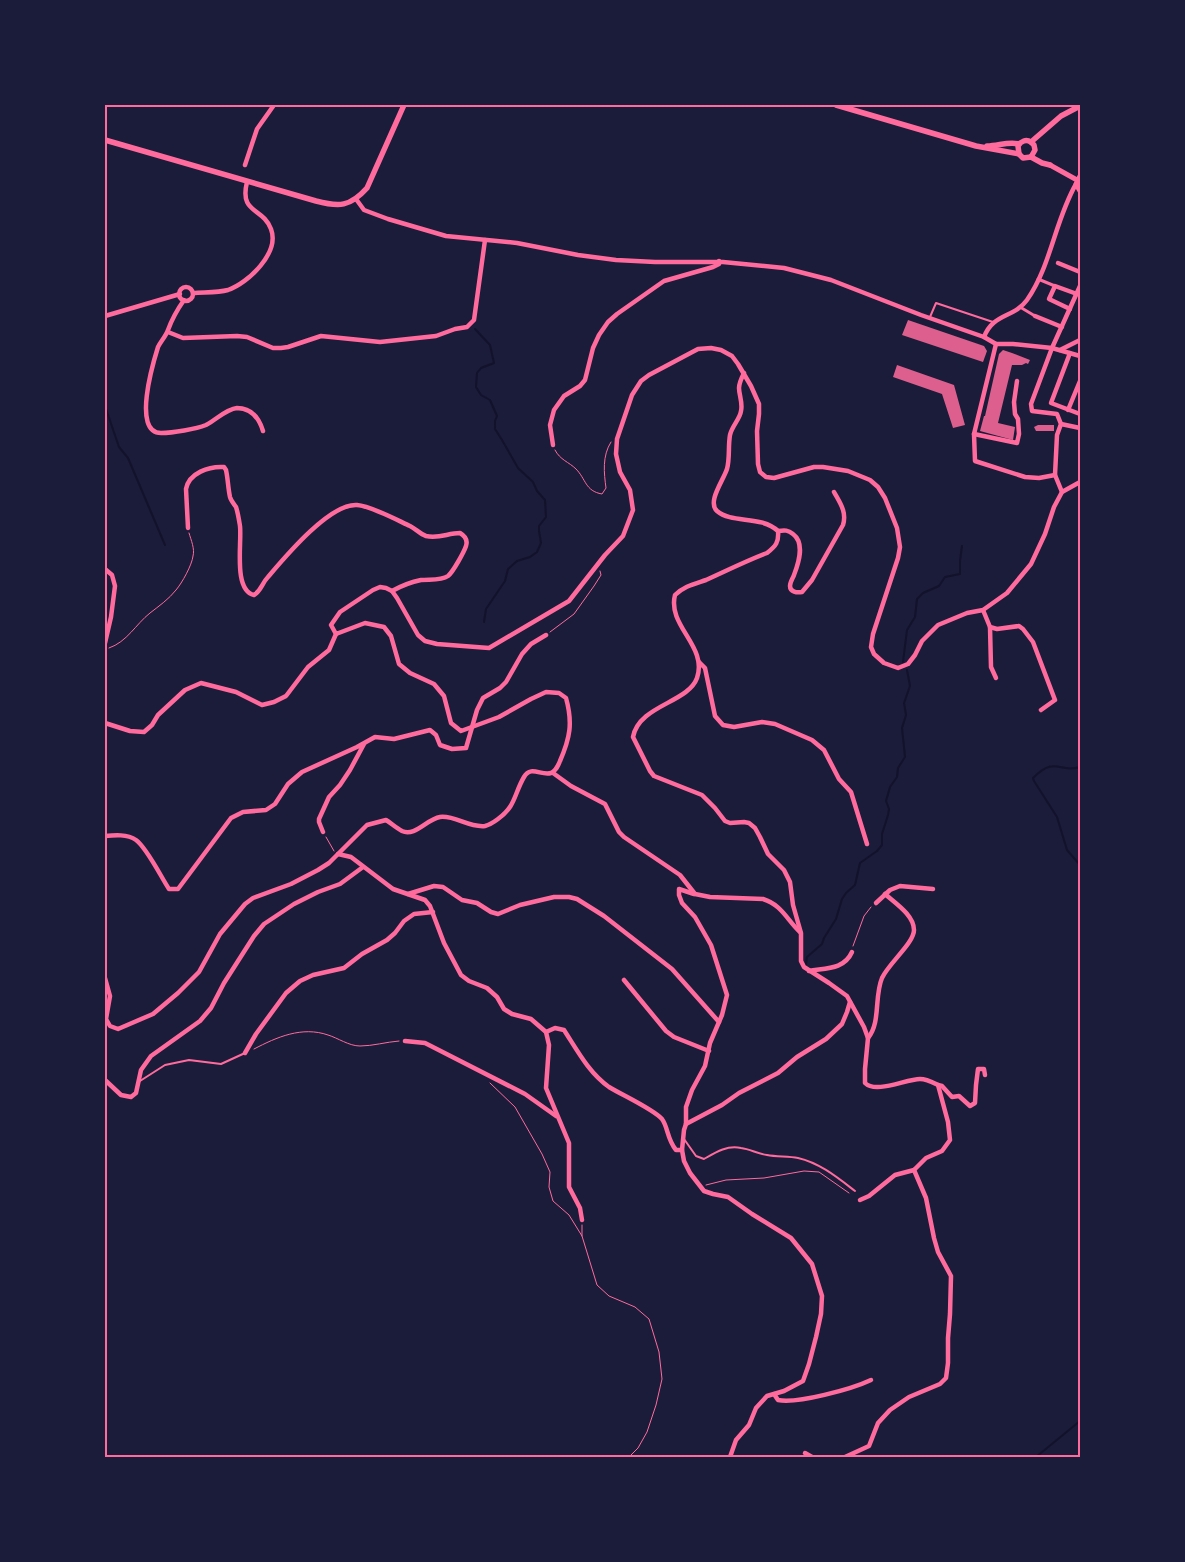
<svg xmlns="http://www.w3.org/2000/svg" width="1185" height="1562" font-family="Montserrat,sans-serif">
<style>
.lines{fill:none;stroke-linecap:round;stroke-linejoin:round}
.stream{stroke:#12122b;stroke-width:2}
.building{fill:#dd5f8e}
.path{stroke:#ff6b9d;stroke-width:1}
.service{stroke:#ff6b9d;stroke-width:2}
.pedestrian{stroke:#ff6b9d;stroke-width:3}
.minor{stroke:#ff6b9d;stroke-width:4.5}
.tertiary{stroke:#ff6b9d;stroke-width:5}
.secondary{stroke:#ff6b9d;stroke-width:5.5}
.neatline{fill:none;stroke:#ff6b9d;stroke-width:2}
</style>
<rect width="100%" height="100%" fill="#1b1b3a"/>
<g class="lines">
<g class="stream">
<path d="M475 329 490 345 494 363 481 368 477 373 476 387 481 395 490 400 497 416 495 421V429L502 440 518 468 533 482 537 491 545 500 546 517 539 526V531L541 543 537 552 530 557 517 561 508 569 505 581 486 609 484 622"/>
<path d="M105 406 119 447 128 458 165 545"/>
<path d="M903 662 907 630 915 617 917 599 923 593 939 586 945 577 960 574V561L962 546"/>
<path d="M1080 767C1059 774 1056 755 1033 778L1034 781 1057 817 1067 850 1080 865"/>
<path d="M806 964 807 957 822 944 824 938 836 919 842 899 846 893 855 885 860 863 877 851 882 845V834L888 815 889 809 886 801 890 787 897 777 898 768 905 757 902 728 906 715 904 703 910 686 907 670"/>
<path d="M1036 1457 1080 1421"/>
</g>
</g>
<g class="building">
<path d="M908 320 984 346 987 351 983 362 902 335Z"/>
<path d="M1003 350 1012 353 1030 360 1028 364 1026 363 1022 365H1012L998 423 1015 427 1013 440 980 431 984 416H985L999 354Z"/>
<path d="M897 365 954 385 965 425 953 428 942 394 893 377Z"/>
<path d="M1038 425H1054V431H1036L1034 427Z"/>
</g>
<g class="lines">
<g class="path">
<path d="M555 450C560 460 569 462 576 469 586 479 585 491 602 494L606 488C604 473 602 456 611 442"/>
<path d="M550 632 574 614 594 586 601 575 600 571"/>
<path d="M109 648C127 642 136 624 150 613 159 606 169 599 176 590 182 583 192 565 193 556 195 549 191 540 189 533"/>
<path d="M326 837 334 851"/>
<path d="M853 946 864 916 871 907"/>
<path d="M254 1049C277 1037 302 1026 328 1035 338 1038 349 1046 360 1046 373 1046 386 1042 399 1041"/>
<path d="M490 1083 515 1107 542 1154 550 1172 549 1187 553 1201 569 1215 582 1236 597 1285 609 1296 635 1307 649 1319 659 1352 662 1379 656 1405 647 1432 638 1448 629 1457"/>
<path d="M706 1185 726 1180 764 1178 804 1171 819 1172 849 1193"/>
<path d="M582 1225V1236"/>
</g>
<g class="service">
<path d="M930 317 936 303 993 322"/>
<path d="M140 1081 165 1065 189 1060 221 1064 245 1053"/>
<path d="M684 1139 696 1156 704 1159C716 1152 727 1145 741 1148 750 1149 758 1154 767 1155 777 1157 788 1156 798 1158 820 1163 838 1178 855 1191"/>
</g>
<g class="pedestrian">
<path d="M1038 279 1055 286"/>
<path d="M1020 307 1035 316"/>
</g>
<g class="minor">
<path d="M245 165 257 129 274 105"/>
<path d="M356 199 364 210 388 219 446 236 517 243 578 255 616 260 655 262H723L784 268 831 280 921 315 984 337 996 344H1013L1052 348 1080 356"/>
<path d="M1058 263 1080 272"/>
<circle cx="186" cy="294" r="7"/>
<path d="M193 293C204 292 217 293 228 290 248 283 280 253 271 229 263 207 239 214 247 182"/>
<path d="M184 300C177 310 172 319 168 330 166 336 161 341 158 347 153 363 132 433 161 433 173 433 196 429 206 425 216 420 226 409 237 408 252 408 259 418 263 431"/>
<path d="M1070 309 1049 299 1055 286 1077 294"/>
<path d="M105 316 180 294"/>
<path d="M1035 316 1062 327"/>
<path d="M168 332 183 338 237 336 247 337 273 348H281L288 347 321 336 380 342 436 336 455 329 467 327 474 320 485 240"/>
<path d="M984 337C993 313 1014 318 1027 300 1051 266 1055 220 1076 184"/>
<path d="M996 344 974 434 975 461 1025 477 1039 478 1055 475"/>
<path d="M1060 350 1080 340"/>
<path d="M1070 353 1051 403 1080 414"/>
<path d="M744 373C742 377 739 383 739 388 739 395 743 403 741 411 740 419 732 426 730 435 728 446 730 458 727 469 723 481 707 502 717 511 732 524 761 515 778 531 779 542 776 546 767 553 746 561 726 571 706 580 694 584 684 586 675 595 667 626 708 646 697 678 688 703 639 705 633 737L650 771 654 776 702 795 715 808 725 821 730 823 744 822 749 823 755 828 760 837 768 854 784 870 790 882 793 905 801 933V961L804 967 829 983 847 996 864 1027 868 1038 865 1069V1083C876 1094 906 1079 920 1079 927 1079 932 1082 938 1085L948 1122 950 1140 942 1151 926 1158 914 1170"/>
<path d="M1068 410 1080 381"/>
<path d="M1061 424 1080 428"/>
<path d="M974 434 1017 443 1019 434 1018 419 1015 414 1014 402 1017 381"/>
<path d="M553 445 550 425 554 410 564 396 580 386 585 380 593 348 599 335 608 322 617 314 664 281 713 267 719 264V261"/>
<path d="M1062 492 1055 475 1057 435 1061 424 1057 414 1032 411 1031 404 1052 348 1080 286"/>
<path d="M188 528 186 489C189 473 209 466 224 467L226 470C228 479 228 488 230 497 231 501 234 504 236 507 238 513 239 520 240 526 242 543 233 590 254 595 261 591 262 583 268 577 285 557 330 503 357 505 371 506 397 520 410 526 416 529 420 534 426 536 439 539 448 533 460 533 465 536 468 540 466 546 464 552 453 572 448 576 441 581 429 579 421 580 411 582 401 586 392 591"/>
<path d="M778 531C785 530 788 530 793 534 805 543 799 562 794 575 793 578 790 582 790 586 790 592 797 593 802 592L812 580 843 525C847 512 840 503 834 492"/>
<path d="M105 569 112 575 115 586 111 617 105 643"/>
<path d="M983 610 990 627 997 629 1019 626 1023 629 1033 642 1055 700 1041 710"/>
<path d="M990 627 991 667 996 678"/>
<path d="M699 662 705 668 715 716 723 725 734 727 762 722 775 724 812 740 824 750 839 779 851 792 867 844"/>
<path d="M105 723 130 731 144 732 152 725 158 715 185 690 201 683 236 692 262 705 274 702 286 696 308 667 329 650 336 634"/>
<path d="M553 773 571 786 605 804 619 832 624 837 680 875 695 894 710 897 763 899C782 905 787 920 800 932"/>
<path d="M323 832 319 822V819L329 797 340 785 350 770 364 744"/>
<path d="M105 836C115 835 127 834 136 840 147 848 161 877 169 889H178L231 818 243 812 266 810 275 804 288 784 302 772 357 747 375 737 394 739 430 730 436 735 440 745 452 749 466 748 477 710 483 698 500 688 506 682 522 654 531 644 546 635"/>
<path d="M338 854 351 857 393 889 425 900 430 906 444 943 461 975 469 981 487 988 497 997 504 1009 512 1014 531 1019 546 1032 549 1045 546 1088 569 1143V1187L580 1208 582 1220"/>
<path d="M408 894 434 886 443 887 462 900 477 903 491 912 498 914 520 905 554 897H569L577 899 604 916 672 969 719 1022"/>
<path d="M876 903 890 890 900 886 933 889"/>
<path d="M809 971C825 968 844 970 852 952"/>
<path d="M105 978 110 996 106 1019 110 1026 118 1029 153 1014 178 993 199 972 220 934 245 904 253 898 291 884 318 870 329 863 367 825 386 820C391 823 396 828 402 831 415 837 427 819 440 817 455 815 469 828 485 826 489 825 494 822 498 819 516 806 514 794 524 777 531 765 541 776 551 773 556 771 558 766 560 761 570 738 573 723 566 698L559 693 546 692 531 699 499 717 461 731 451 723 444 696 434 684 410 673 399 664 391 636 384 627 365 623 336 634 331 625 340 612 373 590 380 587 386 588 392 591 397 598 418 635 425 641 437 644 489 648 569 601 605 555 623 536 633 510 630 490 620 472 616 454 617 439 632 395 641 381 649 375 698 349 711 348 721 350 732 356 738 364 751 386 759 404V414L757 431 758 464 760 472 766 477 774 478 814 467H823L848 471 870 480 878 487 885 498 897 528 900 547 898 558 873 634 871 647 874 654 884 663 898 668 908 664 915 655 922 641 938 625 967 613 983 610 1007 593 1031 564 1045 534 1054 507 1062 492 1080 482"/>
<path d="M624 980 666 1031 674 1037 709 1051"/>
<path d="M546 1032 555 1028 564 1030C577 1050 589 1073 609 1087 622 1095 653 1109 662 1119 668 1127 667 1139 676 1150H682L684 1161 690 1173 704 1191 713 1194 728 1197 752 1214 791 1238 812 1264 822 1296 821 1314 816 1337 809 1364 803 1381 784 1391 767 1396 756 1408 749 1425 736 1440 730 1457"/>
<path d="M868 1038C881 1022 874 997 882 978 889 963 914 943 914 930 914 915 895 903 885 894"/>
<path d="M405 1041 425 1043 525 1094 556 1116"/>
<path d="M245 1053 256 1034 286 993 300 981 313 975 344 968 362 954 387 940 395 933 404 921 414 914 433 912"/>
<path d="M105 1080 121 1095 131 1097 136 1093 141 1070 151 1056 200 1021 211 1008 224 983 254 936 264 924 294 904 318 892 340 884 363 867"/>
<path d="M938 1085 942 1086 952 1097 959 1096 970 1106 975 1103 976 1085 978 1069H984L985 1075"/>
<path d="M686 1124 722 1105 739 1093 778 1073 797 1057 826 1039 842 1024 847 1012 850 1002"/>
<path d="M682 1150 684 1130 686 1124V1107L692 1090 705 1066 710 1043 722 1015 727 995 711 945 695 917 682 903 679 895V889L694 894"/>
<path d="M860 1200 869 1196 895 1175 914 1170"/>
<path d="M774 1394 778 1400C797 1404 852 1389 871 1380"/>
<path d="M805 1453 812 1457"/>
<path d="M845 1457 869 1446 878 1423 890 1410 909 1397 940 1384 946 1378 948 1363V1338L950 1314 951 1276 938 1252 934 1238 926 1198 914 1170"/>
</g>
<g class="tertiary">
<path d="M1050 165 1077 180"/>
<path d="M1080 176 1076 184 1080 191"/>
</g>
<g class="secondary">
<path d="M836 105 976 146 1019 154 1023 158 1031 157"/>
<path d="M105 140 316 201C339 207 350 207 367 188L404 105"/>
<path d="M1031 142 1061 116 1080 106"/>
<path d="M987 146C998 146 1009 141 1019 144"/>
<path d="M1019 154 1018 146C1021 141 1026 139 1031 142"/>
<path d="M1031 157 1042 163 1050 165"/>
<path d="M1031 157 1035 150 1034 145 1031 142"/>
</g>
</g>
<rect width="1185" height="1562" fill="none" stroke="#1b1b3a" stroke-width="212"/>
<rect x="106" y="106" width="973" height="1350" class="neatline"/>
</svg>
